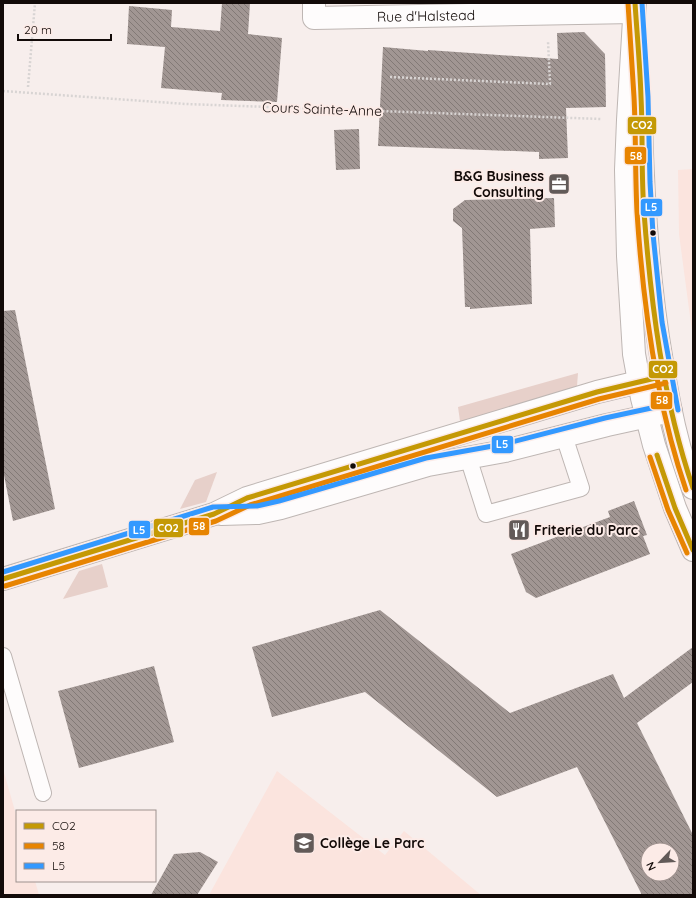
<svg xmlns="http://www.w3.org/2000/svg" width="696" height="898" font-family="Quicksand,sans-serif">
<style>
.built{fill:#fbe4de}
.grass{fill:#e7d0ca}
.building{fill:url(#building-back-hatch);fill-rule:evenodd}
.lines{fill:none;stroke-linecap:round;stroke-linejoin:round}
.service-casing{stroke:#beb6b3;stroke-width:18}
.minor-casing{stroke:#beb6b3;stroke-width:24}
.secondary-casing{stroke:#beb6b3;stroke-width:24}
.path{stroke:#d8d4d3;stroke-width:2.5;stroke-dasharray:2 2;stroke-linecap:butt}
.service{stroke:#fefcfc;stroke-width:16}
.minor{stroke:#fefcfc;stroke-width:22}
.secondary{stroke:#fefcfc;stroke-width:22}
.bus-1-casing{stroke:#fcebe7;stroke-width:8}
.bus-2-casing{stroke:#fcebe7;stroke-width:8}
.bus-3-casing{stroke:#fcebe7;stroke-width:8}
.bus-1{stroke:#c49905;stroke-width:5}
.bus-2{stroke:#e78401;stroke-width:5}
.bus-3{stroke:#39f;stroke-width:5}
.bus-dot{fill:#120a08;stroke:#fcebe7;stroke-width:1.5}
.labels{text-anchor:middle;stroke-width:4;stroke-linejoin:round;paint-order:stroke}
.street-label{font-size:14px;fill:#120a08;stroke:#fcebe7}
.poi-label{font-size:14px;font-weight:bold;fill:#120a08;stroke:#fcebe7;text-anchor:start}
.line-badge{stroke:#fcebe7;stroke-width:1.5}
.badge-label{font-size:11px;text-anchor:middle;font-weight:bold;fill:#fff}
</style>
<defs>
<pattern id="building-back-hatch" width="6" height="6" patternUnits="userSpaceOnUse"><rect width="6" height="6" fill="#a19693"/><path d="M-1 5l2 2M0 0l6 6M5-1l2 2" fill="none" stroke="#827976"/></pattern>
</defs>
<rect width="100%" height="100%" fill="#f7eeec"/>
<g class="built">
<path d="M693 169V339L679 234 678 170Z"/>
<path d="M3 769 17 818V881H35L39 895H3Z"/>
<path d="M277 771 385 855 404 831 481 895H209Z"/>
</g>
<g class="grass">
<path d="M578 373 577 386 553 397 461 428 458 407Z"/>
<path d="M217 472 206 502 180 509 195 480Z"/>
<path d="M102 564 108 587 63 599 79 571Z"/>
</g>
<g class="building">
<path d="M222 3H250L248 34 282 38 277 102 221 100 222 93 161 88 165 47 127 44 129 6 172 10 171 27 220 31Z"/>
<path d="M584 32 605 54 606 107 566 108 568 158 539 159V152L378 146 383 47 428 51V50L558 59 557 33Z"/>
<path d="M359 129 360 169 336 170 334 130Z"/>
<path d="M554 198 555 227 530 229 532 304 470 309V307H465L462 228 453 221V209L465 200Z"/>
<path d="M15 310 55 509 13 521 3 470V311Z"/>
<path d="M634 501 647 535 643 536 650 554 536 598 526 592 511 554 610 517 608 511Z"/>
<path d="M380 610 510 713 613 674 624 698 693 647V682L637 723 693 835V895H642L577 767 497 797 365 692 272 717 252 647ZM648 850H672V874H648Z"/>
<path d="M154 666 174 742 79 768 58 691Z"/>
<path d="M200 852 218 862 197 895H151L174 854Z"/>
</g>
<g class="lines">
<g class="service-casing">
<g id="service">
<path d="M468 457 486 514 581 488 564 436"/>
<path d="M3 656 43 793"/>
</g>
</g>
<g class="minor-casing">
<g id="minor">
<path id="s1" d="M314 3V18L634 12"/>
<path d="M221 514 258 513 281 508 428 465 505 451 607 425 671 411"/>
<path d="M3 579 214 514 247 498 352 466 597 392 664 376"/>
</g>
</g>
<g class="secondary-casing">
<g id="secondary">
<path d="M635 3 628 120 626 170 628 256 634 354 642 398 654 445 675 508 693 550"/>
<path d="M641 121C643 202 648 282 662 362 669 405 677 448 693 488"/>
</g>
</g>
<g class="path">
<path d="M390 77 550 84 548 41"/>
<path d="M28 87 35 3"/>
<path d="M3 91 186 104 601 119"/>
</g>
<use href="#service" class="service"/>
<use href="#minor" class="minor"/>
<use href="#secondary" class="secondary"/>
<g class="bus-1-casing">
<g id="bus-1">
<path d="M635 3C637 34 640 65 641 97 643 135 641 173 644 212 651 305 663 400 693 488"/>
<path d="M657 455 675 508 693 550"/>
<path d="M3 579 214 514 247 498 597 392 664 376"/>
</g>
</g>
<g class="bus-2-casing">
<g id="bus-2">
<path d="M628 3C630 35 632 66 634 97 636 135 635 173 637 212 643 304 656 403 686 490"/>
<path d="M650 457 668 510 687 553"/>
<path d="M5 586 216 521 250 505 599 399 666 383"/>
</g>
</g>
<g class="bus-3-casing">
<g id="bus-3">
<path d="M642 3 648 97 650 182 653 234 662 322 678 410"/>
<path d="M3 572 213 507 257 506 279 501 426 458 504 444 605 418 670 404"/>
</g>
</g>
<use href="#bus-1" class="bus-1"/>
<use href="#bus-2" class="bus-2"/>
<use href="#bus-3" class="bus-3"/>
</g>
<defs>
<g id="office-square" transform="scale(1.15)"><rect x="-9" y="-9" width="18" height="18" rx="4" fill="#625a58" stroke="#fcebe7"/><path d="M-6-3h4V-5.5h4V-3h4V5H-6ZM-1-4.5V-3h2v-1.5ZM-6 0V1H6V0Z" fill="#fff"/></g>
<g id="restaurant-square" transform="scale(1.15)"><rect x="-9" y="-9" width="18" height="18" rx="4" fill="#625a58" stroke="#fcebe7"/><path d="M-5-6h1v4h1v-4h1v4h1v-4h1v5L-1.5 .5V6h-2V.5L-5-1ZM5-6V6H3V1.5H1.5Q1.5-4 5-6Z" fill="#fff"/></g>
<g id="school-square" transform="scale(1.15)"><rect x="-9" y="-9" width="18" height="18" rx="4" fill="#625a58" stroke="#fcebe7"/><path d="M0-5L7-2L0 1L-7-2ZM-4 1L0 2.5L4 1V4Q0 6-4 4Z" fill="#fff"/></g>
</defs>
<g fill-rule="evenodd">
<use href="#office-square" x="559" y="184"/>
<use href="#restaurant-square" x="519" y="530"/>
<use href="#school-square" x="304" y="843"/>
</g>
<g class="bus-dot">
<circle cx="653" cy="233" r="3.5"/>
<circle cx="353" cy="466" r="3.5"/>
</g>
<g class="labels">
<g class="street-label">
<text dy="5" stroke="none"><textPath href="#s1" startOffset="127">Rue d'Halstead</textPath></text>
<text transform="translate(322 109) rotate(2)" y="5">Cours Sainte-Anne</text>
</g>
<g class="poi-label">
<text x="544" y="181" text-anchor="end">B&amp;G Business<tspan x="544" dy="16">Consulting</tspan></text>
<text x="534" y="535">Friterie du Parc</text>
<text x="320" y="848">Collège Le Parc</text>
</g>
</g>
<g class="line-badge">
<rect x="627" y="116" width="30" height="19" rx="4" fill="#c49905"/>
<rect x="624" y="146" width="23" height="19" rx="4" fill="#e78401"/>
<rect x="640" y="198" width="23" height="19" rx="4" fill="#39f"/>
<rect x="648" y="360" width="30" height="19" rx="4" fill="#c49905"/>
<rect x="650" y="391" width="23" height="19" rx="4" fill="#e78401"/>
<rect x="491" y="435" width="23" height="19" rx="4" fill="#39f"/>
<rect x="188" y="517" width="22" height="19" rx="4" fill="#e78401"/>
<rect x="153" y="518" width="31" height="20" rx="4" fill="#c49905"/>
<rect x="128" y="520" width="23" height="19" rx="4" fill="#39f"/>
</g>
<g class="badge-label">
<text x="642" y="129">CO2</text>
<text x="636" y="160">58</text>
<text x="651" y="211">L5</text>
<text x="663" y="373">CO2</text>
<text x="662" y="404">58</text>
<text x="502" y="448">L5</text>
<text x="199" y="530">58</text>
<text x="168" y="532">CO2</text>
<text x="139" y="534">L5</text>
</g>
<rect width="696" height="898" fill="none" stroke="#120a08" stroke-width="8"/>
<rect x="16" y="810" width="140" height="72" fill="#fcebe7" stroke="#9e918e"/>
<rect x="24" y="823" width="20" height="6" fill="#c49905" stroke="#9e918e"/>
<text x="52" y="830" font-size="12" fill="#120a08">CO2</text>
<rect x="24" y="843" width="20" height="6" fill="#e78401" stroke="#9e918e"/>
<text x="52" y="850" font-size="12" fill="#120a08">58</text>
<rect x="24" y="863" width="20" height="6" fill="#3399ff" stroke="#9e918e"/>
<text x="52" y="870" font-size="12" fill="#120a08">L5</text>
<g transform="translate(660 862) rotate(245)"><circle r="19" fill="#fcebe7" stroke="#9e918e"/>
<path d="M0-3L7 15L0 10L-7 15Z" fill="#625a58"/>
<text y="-6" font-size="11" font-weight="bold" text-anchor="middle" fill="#120a08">N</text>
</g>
<path d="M18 34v6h93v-6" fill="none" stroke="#120a08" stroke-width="2"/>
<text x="24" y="34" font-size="12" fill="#120a08" stroke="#fcebe7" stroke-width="3" paint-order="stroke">20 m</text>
</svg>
